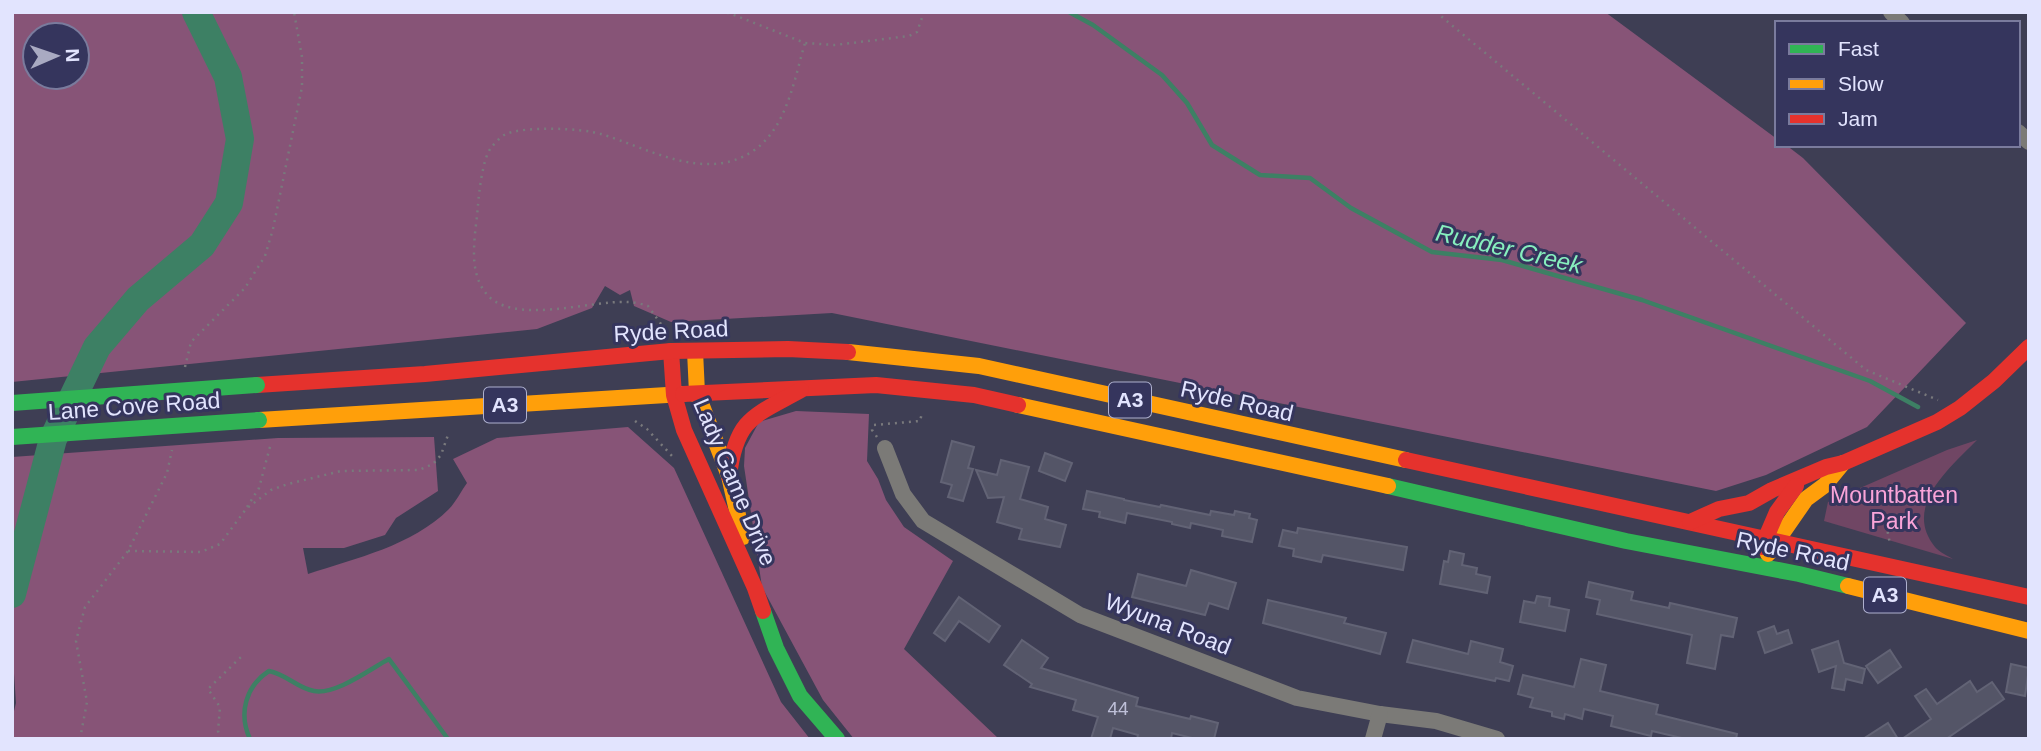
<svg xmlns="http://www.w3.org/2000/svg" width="2041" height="751" font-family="Helvetica,sans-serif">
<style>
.green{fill:#704664}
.forest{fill:#875477;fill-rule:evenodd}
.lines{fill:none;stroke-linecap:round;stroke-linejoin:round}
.stream{stroke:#3d8064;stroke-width:4.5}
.river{stroke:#3d8064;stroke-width:28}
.building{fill:#545567;stroke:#626375;stroke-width:2}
.path{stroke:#79797c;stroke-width:2.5;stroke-dasharray:2 5;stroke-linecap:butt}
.street{stroke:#7b7a77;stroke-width:16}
.fast{stroke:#30b455;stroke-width:16}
.slow{stroke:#ff9f0a;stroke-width:16}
.jam{stroke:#e5322d;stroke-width:16}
.fast-bridge{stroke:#30b455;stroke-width:16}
.labels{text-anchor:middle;stroke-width:6;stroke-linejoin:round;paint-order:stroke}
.number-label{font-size:19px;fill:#bec0d8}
.shield{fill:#35355d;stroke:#aeb0ce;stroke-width:2}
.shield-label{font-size:21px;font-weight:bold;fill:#e2e4fe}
.street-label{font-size:23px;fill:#e2e4fe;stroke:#35355d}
.park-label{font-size:23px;fill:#faa4d9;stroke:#35355d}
.water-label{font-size:24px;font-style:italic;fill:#87efbe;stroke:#35355d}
</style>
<rect width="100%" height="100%" fill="#3e3e54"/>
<path class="green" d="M1977 440C1951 467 1902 506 1935 547 1939 552 1948 556 1953 559L1824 521 1828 502 1947 450Z"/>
<g class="forest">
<path d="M12 12H1605L1777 139V145H1786L1803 158 1966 323 1867 427 1766 475 1716 491 832 313 671 322 634 306 630 290 620 295 605 286 592 308 537 329 12 382ZM35 35H77V77H35Z"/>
<path d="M796 411 869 414 867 461 878 479 886 500 904 527 953 561 904 649 999 739H854L823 700 762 587 744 466 745 448 759 422Z"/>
<path d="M628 427 674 468 781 702 810 739H12V719L16 703 12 644V457L278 438 434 437 438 491 396 518 385 535 344 548H303L308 574C356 558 412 546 449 509 456 502 461 491 467 483L453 459 497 438Z"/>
</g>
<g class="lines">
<g class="stream">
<path d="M1069 12 1093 25 1162 75 1187 103 1212 145 1260 175 1310 178 1351 208 1432 252 1502 260 1642 300 1870 381 1918 407"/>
<path d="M250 739C238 713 246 686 269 671 286 674 297 688 314 691 336 695 370 669 389 659L448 739"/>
</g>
<path class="river" d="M12 594 53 439 97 347 138 299 202 245 229 203 240 139 228 77 196 12"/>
</g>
<g class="building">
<path d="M952 441 974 447 968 468 973 469 963 501 948 497 952 485 941 482Z"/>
<path d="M1045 453 1072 463 1065 481 1039 471Z"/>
<path d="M1001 460 1029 467 1020 499 1048 507 1045 519 1066 525 1060 547 1019 539 1022 529 997 522 1004 497 988 498 976 470 997 475Z"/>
<path d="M1087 491 1124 499V500L1160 507 1161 505 1210 515 1211 511 1234 515 1235 511 1250 514 1249 518 1257 520 1252 542 1222 536 1223 530 1191 523 1190 528 1172 524V522L1127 513 1125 523 1099 517 1100 512 1083 509Z"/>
<path d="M1298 528 1407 547 1403 570 1323 555 1321 562 1293 556 1294 549 1279 546 1283 530 1297 533Z"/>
<path d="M1450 551 1464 554 1462 565 1477 568 1476 574 1490 577 1487 593 1440 584 1444 561 1448 562Z"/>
<path d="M1191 570 1236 583 1228 609 1209 603 1205 615 1132 597 1138 574 1186 586Z"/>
<path d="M1589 582 1633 592 1631 600 1669 608 1670 603 1737 618 1733 637 1721 635 1715 669 1687 663 1692 635 1597 614 1600 600 1586 597Z"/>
<path d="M1537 596 1550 598 1549 606 1569 610 1565 631 1520 622 1524 601 1535 603Z"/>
<path d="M959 597 1000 626 989 642 959 621 945 641 934 633Z"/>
<path d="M1268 600 1346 618 1344 623 1386 633 1380 654 1263 623Z"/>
<path d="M1774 626 1777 634 1788 630 1792 643 1765 653 1758 632Z"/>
<path d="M1022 640 1048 658 1041 668 1138 698 1136 706 1190 719 1191 716 1218 723 1214 739H1196L1172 733 1171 739H1137L1138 735 1113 728 1110 739H1091L1098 717 1073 710 1076 700 1030 687 1032 684 1004 665Z"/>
<path d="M1413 640 1468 654 1471 641 1503 649 1500 662 1513 666 1509 681 1496 678 1495 681 1407 662Z"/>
<path d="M1838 641 1844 663 1865 669 1862 683 1846 679 1844 690 1832 688 1836 666 1819 672 1812 650Z"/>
<path d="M1890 650 1901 667 1878 683 1866 666Z"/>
<path d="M1581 659 1606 665 1600 691 1658 705 1656 714 1737 734 1736 739H1686L1652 731 1651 736 1611 726 1613 716 1584 709 1582 719 1565 714 1564 719 1552 716V712L1530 707 1533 698 1518 694 1523 675 1574 687Z"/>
<path d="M2011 664 2029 668 2025 696 2006 692Z"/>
<path d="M1970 681 1977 692 1992 682 2004 699 1946 739H1902L1931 719 1915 696 1926 689 1937 704Z"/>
<path d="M1888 723 1898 739H1863Z"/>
</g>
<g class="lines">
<g class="path">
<path d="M685 12 729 13 805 43 835 45 909 36 917 32 924 12"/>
<path d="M1436 12 1866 370 1938 400"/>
<path d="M661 331V324L648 306C642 304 634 302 627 302 590 300 510 327 485 292 467 268 476 233 478 205 479 192 483 157 491 148 494 144 501 136 506 134 525 126 581 128 601 134 648 148 705 183 753 151 787 128 794 80 805 43"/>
<path d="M185 367 191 342 245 288 265 256 273 229 302 87V57L294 12"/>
<path d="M635 421 647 429 673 457"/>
<path d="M877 437 872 430 874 425 920 421 922 413"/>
<path d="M247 507 259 488 271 443"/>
<path d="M1885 518 1890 544"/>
<path d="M128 551 201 552 220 544 246 509 271 490 288 484 341 471 419 470 433 464 441 455 449 432"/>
<path d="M80 739 87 702 76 641 85 607 128 551 167 473 172 450"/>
<path d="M221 739 218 731 220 707 208 689 242 656"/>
</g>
<g class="street">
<path d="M1891 12 1902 23"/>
<path d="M2018 132 2029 142"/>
<path d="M885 448 903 494 923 521 1080 615 1297 698 1380 714 1436 721 1497 739"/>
<path d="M1373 739 1380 714"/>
</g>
<g class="fast">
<path d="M1388 486 1626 541 1799 574 1848 586"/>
<path d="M763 611 776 648 800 696 837 739"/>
</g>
<g class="slow">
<path d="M695 351 697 393 729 476 743 537"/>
<path d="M848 352 979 366 1406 460"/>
<path d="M1018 405 1388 486"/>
<path d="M259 420 683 394"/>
<path d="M1768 554 1806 499 1825 485 1843 463"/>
<path d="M1848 586 2029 631"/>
</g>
<g class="jam">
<path d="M671 351 674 395 684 430 755 588 763 611"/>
<path d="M257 385 425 374 671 351 788 349 848 352"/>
<path d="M683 394 876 385 974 395 1018 405"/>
<path d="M1406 460 2029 597"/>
<path d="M729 476C736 418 754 416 801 390"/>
<path d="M1690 522 1719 509 1749 503 1772 490 1826 467 1843 463 1937 422 1960 408 1994 381 2029 347"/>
<path d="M1762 547 1777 512 1796 486"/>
</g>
<g class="fast-bridge">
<path d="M12 403 257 385"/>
<path d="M12 437 259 420"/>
</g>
</g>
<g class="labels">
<g class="number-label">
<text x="1118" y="715">44</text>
</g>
<g class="shield">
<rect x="1109" y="382.5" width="42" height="35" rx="5"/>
<rect x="484" y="387.5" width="42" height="35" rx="5"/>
<rect x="1864" y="577.5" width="42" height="35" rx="5"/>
</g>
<g class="shield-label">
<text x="1130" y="407">A3</text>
<text x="505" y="412">A3</text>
<text x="1885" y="602">A3</text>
</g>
<g class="street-label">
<text transform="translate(671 331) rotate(-3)" y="8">Ryde Road</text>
<text transform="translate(1237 401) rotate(13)" y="8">Ryde Road</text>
<text transform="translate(134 406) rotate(-4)" y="8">Lane Cove Road</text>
<text transform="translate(735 482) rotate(67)" y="8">Lady Game Drive</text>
<text transform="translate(1793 551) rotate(12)" y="8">Ryde Road</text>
<text transform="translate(1168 624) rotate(21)" y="8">Wyuna Road</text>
</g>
<g class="park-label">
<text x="1894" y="503">Mountbatten<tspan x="1894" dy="26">Park</tspan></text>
</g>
<g class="water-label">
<text transform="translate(1509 249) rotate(13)" y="8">Rudder Creek</text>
</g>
</g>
<rect width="2041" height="751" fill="none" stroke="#e2e4fe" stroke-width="28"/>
<rect x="1775" y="21" width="245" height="126" fill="#35355d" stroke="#7a7b9d" stroke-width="2"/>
<rect x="1789" y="44" width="35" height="10" fill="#30b455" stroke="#7a7b9d" stroke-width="2"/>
<text x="1838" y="56" font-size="21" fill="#e2e4fe">Fast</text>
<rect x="1789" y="79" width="35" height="10" fill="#ff9f0a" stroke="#7a7b9d" stroke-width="2"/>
<text x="1838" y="91" font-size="21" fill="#e2e4fe">Slow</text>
<rect x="1789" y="114" width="35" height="10" fill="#e5322d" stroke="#7a7b9d" stroke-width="2"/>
<text x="1838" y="126" font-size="21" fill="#e2e4fe">Jam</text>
<g transform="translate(56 56) rotate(88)"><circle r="33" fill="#35355d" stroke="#7a7b9d" stroke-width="2"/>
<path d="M0-5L12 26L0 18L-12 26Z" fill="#a9aac2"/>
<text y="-10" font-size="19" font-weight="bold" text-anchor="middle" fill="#e2e4fe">N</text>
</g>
</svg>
